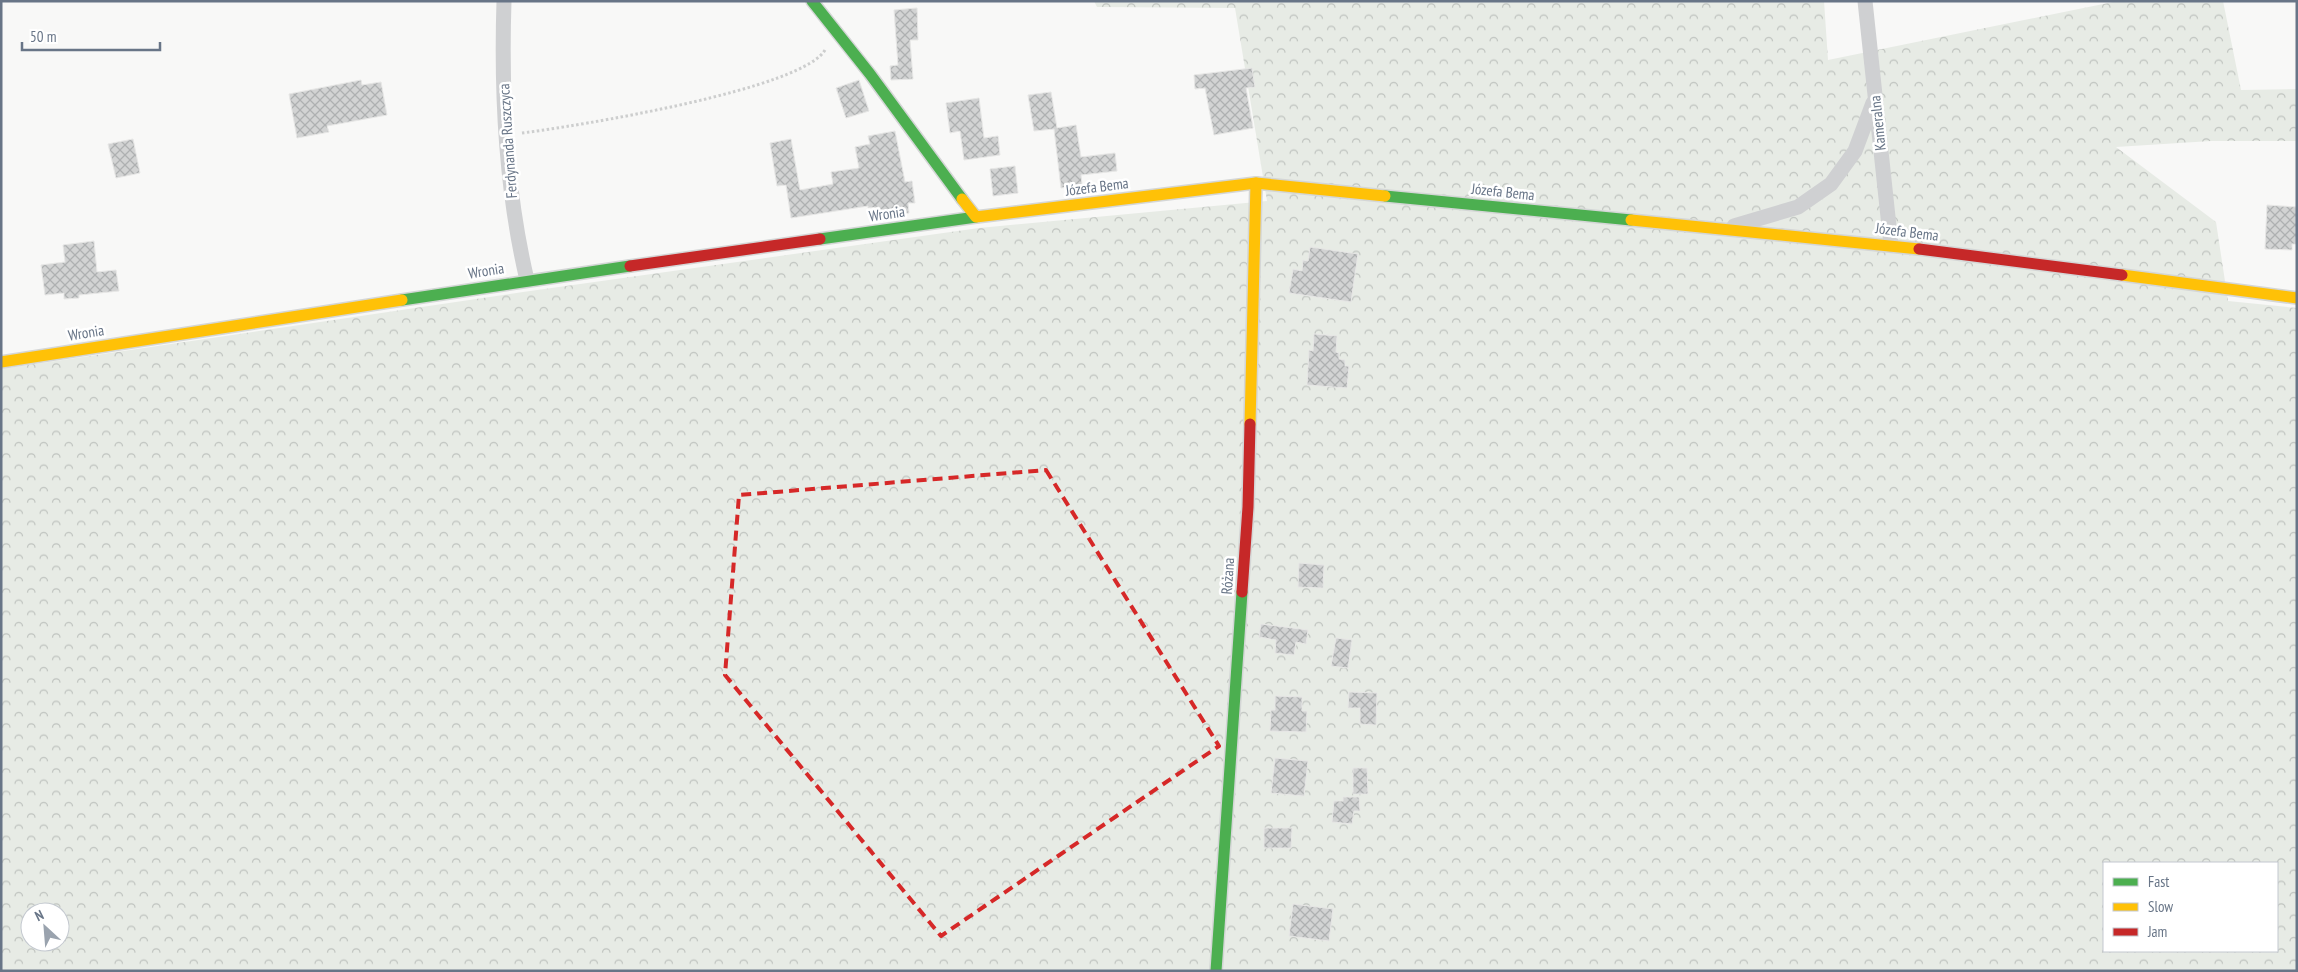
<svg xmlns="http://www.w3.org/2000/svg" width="2298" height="972" font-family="'PT Sans Narrow',sans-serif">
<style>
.forest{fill:url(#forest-crowns);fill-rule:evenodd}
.building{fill:url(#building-cross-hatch);stroke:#e7e7e6}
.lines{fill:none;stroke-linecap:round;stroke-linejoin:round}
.fast-casing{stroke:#d4d6d6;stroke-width:14}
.slow-casing{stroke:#d4d6d6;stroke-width:14}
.jam-casing{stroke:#d4d6d6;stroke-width:14}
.path{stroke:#cdcece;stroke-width:3;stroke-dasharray:2.5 2.5;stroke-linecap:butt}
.street{stroke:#cfd0d2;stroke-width:15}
.fast{stroke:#4caf50;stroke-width:11}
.slow{stroke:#ffc107;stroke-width:11}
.jam{stroke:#c62828;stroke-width:11}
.marked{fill:none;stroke:#d62828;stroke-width:4;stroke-dasharray:10 6;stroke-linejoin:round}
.labels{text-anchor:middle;stroke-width:5;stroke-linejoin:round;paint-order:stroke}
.street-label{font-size:15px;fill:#687587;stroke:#fff}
</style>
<defs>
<pattern id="forest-crowns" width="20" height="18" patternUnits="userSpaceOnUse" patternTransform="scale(1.25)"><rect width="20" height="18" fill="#e7ebe5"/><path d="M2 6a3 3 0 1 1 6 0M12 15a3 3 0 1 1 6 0" fill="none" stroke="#bfc3bf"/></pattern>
<pattern id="building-cross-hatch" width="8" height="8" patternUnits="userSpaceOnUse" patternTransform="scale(1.25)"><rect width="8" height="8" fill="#d2d3d3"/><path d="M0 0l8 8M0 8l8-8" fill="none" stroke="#aeb0b1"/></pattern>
</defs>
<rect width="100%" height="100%" fill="#f8f8f7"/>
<path class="forest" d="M1094 1H1824L1828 60 2118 1H2223L2241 90 2297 89V141H2211L2116 147 2216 222 2228 301 2297 308V971H1V369L523 292 979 228 1267 201 1235 8 1097 7ZM2104 863H2277V951H2104ZM30 912H60V942H30Z"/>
<g class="building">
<path d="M917 8 918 40H910L913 79 891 80 890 66 898 65 894 10Z"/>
<path d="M1252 68 1255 87 1246 88 1253 128 1214 135 1205 88 1195 89 1194 75Z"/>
<path d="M361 80 362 85 381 82 387 115 327 126 329 132 297 138 289 94Z"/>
<path d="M859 80 869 111 846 118 836 88Z"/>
<path d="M1051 92 1057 128 1076 125 1081 157 1115 153 1117 171 1081 175 1082 185 1061 188 1054 129 1034 131 1028 95Z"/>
<path d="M979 98 984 138 998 136 1000 155 964 160 960 131 950 133 946 103Z"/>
<path d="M895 131 905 182 912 181 915 203H908L909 213 881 217 879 207 868 208V206L791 218 786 185 777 186 770 143 791 139 800 190 833 184 831 172 859 168 855 147 870 144 868 136Z"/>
<path d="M133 139 140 173 116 178 108 144Z"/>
<path d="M1015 166 1018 193 993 196 990 169Z"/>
<path d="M2267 205 2297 207V244H2292V250L2265 249Z"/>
<path d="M94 241 97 272 116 270 119 291 79 295V298L64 299V293L45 295 41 265 65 262 63 245Z"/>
<path d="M1310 247 1358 254 1351 302 1289 293 1293 269 1302 271 1303 260 1308 261Z"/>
<path d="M1314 334 1337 336 1336 352 1339 353V359L1345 360V366H1349L1347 388 1307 385 1309 350 1313 351Z"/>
<path d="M1299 563 1324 565 1323 588 1298 587Z"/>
<path d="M1261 624 1308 630 1306 644 1296 642 1294 655 1275 653 1276 640 1259 637Z"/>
<path d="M1336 638 1352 640 1348 668 1331 666Z"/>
<path d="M1349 692 1377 693 1376 725 1360 724V708H1348Z"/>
<path d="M1275 696 1302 697V711H1307L1306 732 1270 731 1271 710H1275Z"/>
<path d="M1275 758 1308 761 1304 796 1271 793Z"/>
<path d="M1353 768H1367L1368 794H1353Z"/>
<path d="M1343 797H1359L1360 811H1354L1352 824 1332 822 1334 801H1343Z"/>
<path d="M1264 828H1292L1291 848H1264Z"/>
<path d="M1293 904 1333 909 1329 941 1289 936Z"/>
</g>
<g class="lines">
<g class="fast-casing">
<g id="fast">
<path d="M812 1 870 74 962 199"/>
<path d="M1385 196 1631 220"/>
<path d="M820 239 976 217"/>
<path d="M402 300 630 266"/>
<path d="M1216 971 1242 592"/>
</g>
</g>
<g class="slow-casing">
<g id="slow">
<path d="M962 199 976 217 1256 183 1385 196"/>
<path d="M1631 220 1919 249"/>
<path d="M2122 275 2297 298"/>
<path d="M1 362 402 300"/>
<path d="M1250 424 1256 183"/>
</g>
</g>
<g class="jam-casing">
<g id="jam">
<path d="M1919 249 2122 275"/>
<path d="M630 266 820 239"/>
<path d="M1242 592 1248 507 1250 424"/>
</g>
</g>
<path class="path" d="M522 133C571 127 809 89 826 48"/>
<g class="street">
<path d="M504 1C501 93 506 191 527 280"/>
<path d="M1865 1 1891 245"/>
<path d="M1734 226 1798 207 1831 184 1855 151 1873 103"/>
</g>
<use href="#fast" class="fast"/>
<use href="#slow" class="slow"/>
<use href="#jam" class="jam"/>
</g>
<path class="marked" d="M1046 470 1219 746 941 936 725 675 739 495Z"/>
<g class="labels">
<g class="street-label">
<text transform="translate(1878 123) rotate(-96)" y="5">Kameralna</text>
<text transform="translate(508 141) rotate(-94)" y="5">Ferdynanda Ruszczyca</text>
<text transform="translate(1097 187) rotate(-7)" y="5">Józefa Bema</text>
<text transform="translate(1503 192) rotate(6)" y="5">Józefa Bema</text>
<text transform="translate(887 214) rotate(-8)" y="5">Wronia</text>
<text transform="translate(1907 232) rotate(7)" y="5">Józefa Bema</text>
<text transform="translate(486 271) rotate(-9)" y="5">Wronia</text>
<text transform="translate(86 333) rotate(-9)" y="5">Wronia</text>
<text transform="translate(1228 576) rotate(-86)" y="5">Różana</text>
</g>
</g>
<rect width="2298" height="972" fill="none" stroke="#687587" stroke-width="5"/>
<rect x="2103" y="862" width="175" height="90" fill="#ffffff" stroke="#c3c8cf"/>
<rect x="2113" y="878" width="25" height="8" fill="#4caf50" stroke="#c3c8cf"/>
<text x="2148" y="887" font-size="15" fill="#687587">Fast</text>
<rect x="2113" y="903" width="25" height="8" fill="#ffc107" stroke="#c3c8cf"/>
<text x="2148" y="912" font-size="15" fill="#687587">Slow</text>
<rect x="2113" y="928" width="25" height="8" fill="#c62828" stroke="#c3c8cf"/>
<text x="2148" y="937" font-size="15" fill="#687587">Jam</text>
<g transform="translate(45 927) rotate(334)"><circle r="24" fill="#ffffff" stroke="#c3c8cf"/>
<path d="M0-4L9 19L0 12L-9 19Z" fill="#9aa3ae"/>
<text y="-8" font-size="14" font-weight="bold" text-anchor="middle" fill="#687587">N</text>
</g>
<path d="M22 42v8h138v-8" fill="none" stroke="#687587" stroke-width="2.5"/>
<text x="30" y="42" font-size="15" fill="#687587" stroke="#ffffff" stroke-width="4" paint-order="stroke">50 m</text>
</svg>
